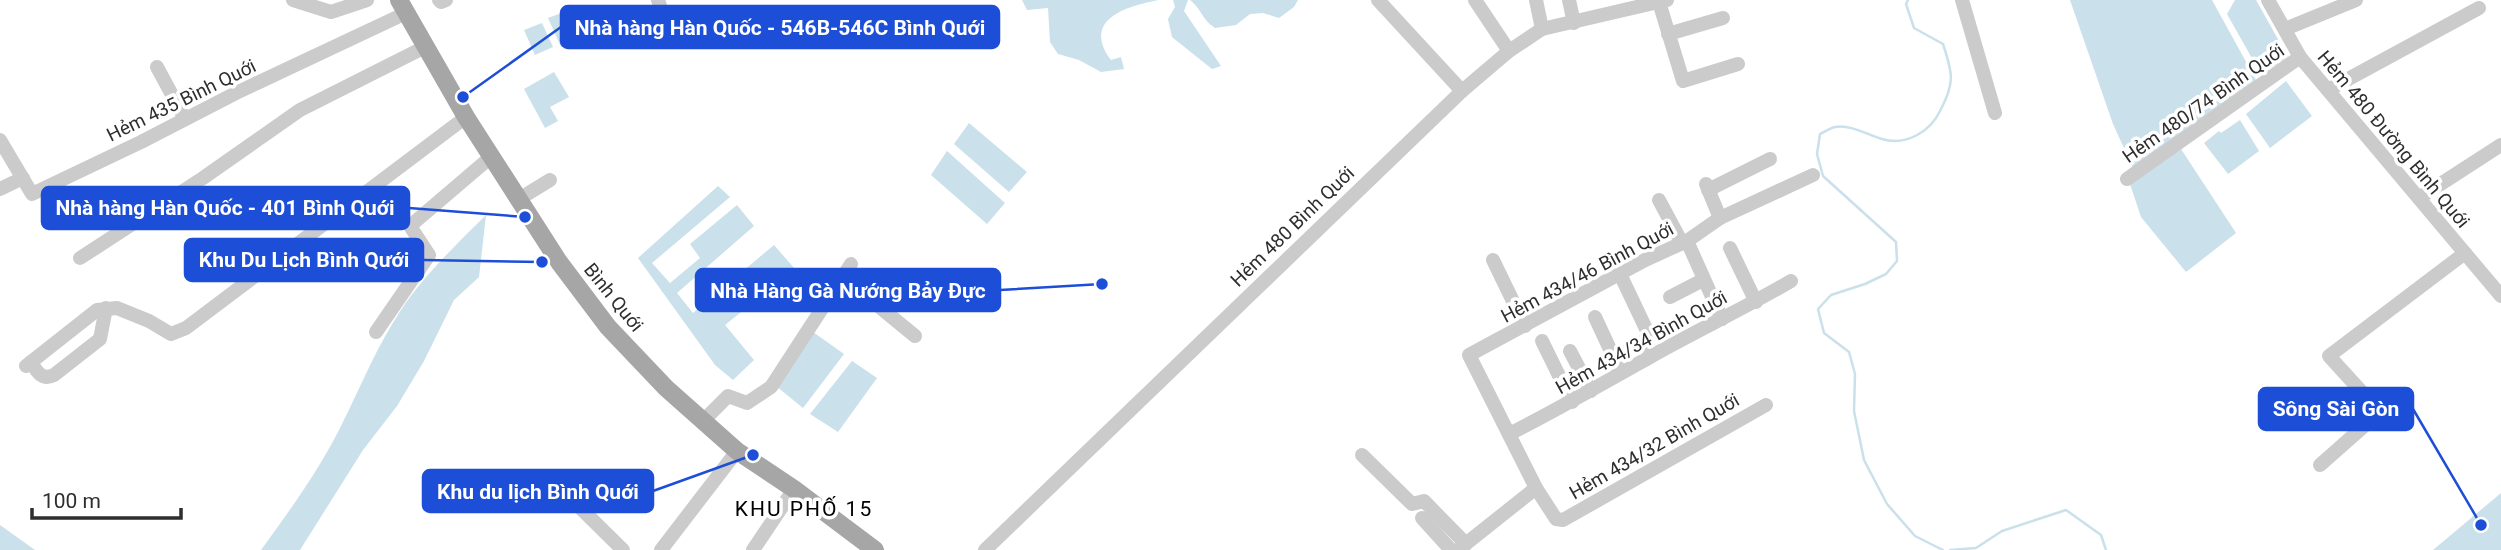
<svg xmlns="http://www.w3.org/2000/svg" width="2501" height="550" font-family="Roboto,sans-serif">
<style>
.water{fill:#cae0ea}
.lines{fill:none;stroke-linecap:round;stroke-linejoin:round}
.stream{stroke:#cae0ea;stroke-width:2.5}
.minor{stroke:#cbcbcb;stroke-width:14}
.major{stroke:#a6a6a6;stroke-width:18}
.labels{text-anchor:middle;stroke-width:7;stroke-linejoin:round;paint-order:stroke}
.street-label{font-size:19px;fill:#2e2e2e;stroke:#fff}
.neighbourhood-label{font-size:21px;letter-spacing:2px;fill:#000;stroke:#fff}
.leader{fill:none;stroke:#1d4ed8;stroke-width:2.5}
.callout-dot{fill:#1d4ed8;stroke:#fff;stroke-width:2.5}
.callout{fill:#1d4ed8;stroke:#1d4ed8;stroke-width:2.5}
.callout-label{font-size:21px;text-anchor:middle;font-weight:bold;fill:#fff}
</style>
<rect width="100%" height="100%" fill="#fff"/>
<g class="water">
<path d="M1022 0H1159C1127 6 1081 19 1111 60L1121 57 1124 69 1101 72 1079 60 1058 54 1050 42 1048 8 1027 10Z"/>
<path d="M1173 0H1188L1184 11 1221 66 1212 69 1172 37 1168 19 1175 7Z"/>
<path d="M1190 0H1298L1294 7 1279 18 1263 13 1250 14 1236 25 1215 28C1202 20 1201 8 1190 0Z"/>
<path d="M2070 0H2212L2256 80 2134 170 2113 124Z"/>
<path d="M2235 0H2256L2288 57 2262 76 2227 14Z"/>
<path d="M567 11 580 39 561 47 548 18Z"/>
<path d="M542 23 553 47 535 55 524 30Z"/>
<path d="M554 72 569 97 550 107 558 121 545 128 524 89Z"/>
<path d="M2286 81 2312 116 2270 148 2246 114Z"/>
<path d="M2240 120 2259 151 2228 174 2204 143 2219 131 2221 133Z"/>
<path d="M969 123 1027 172 1009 192 954 144Z"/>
<path d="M2181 149 2236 233 2186 272 2141 217 2130 184Z"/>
<path d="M947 151 1005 203 987 224 931 175Z"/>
<path d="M718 186 730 197 652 263 670 283 700 258 690 244 737 205 754 226 677 293 693 313 774 245 795 269 725 325 754 360 733 380 715 365 638 258Z"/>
<path d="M486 215 479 277 454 300 424 361 397 406 363 450 300 550H261C290 510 320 469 342 424 361 386 377 346 401 310 424 275 457 244 486 215Z"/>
<path d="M813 332 844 354 803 408 776 386Z"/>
<path d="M852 361 877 378 838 432 810 414Z"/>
<path d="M2501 493V550H2433Z"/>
<path d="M0 525 35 550H0Z"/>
</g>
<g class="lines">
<g class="stream">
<path d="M1908 0 1906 4 1914 28 1943 44C1953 74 1955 83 1940 111 1930 132 1906 146 1882 139 1868 135 1850 124 1835 127 1830 128 1825 132 1820 134L1817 154 1823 176 1896 242 1897 261 1886 274 1865 284 1831 295 1818 309 1824 333 1849 352 1855 374 1854 411 1864 460 1887 504 1915 536 1943 550"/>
<path d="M1950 550 1976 548 2002 531 2066 510 2101 535 2106 550"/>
</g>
<g class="minor">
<path d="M293 0 331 12 367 0"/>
<path d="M439 0 441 2 446 0"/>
<path d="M658 0 662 12"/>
<path d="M1378 0 1462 91"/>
<path d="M1475 0 1509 51"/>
<path d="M1536 0 1542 29"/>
<path d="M1569 0 1574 23"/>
<path d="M1962 0 1995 113"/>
<path d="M2268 0 2300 57 2501 296"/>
<path d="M1659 2 1683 81 1738 64"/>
<path d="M2285 29 2356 0"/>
<path d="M1668 34 1723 18"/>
<path d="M157 67 185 119"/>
<path d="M2328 90 2479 8"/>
<path d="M0 140 32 194 141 142 236 93 406 13"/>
<path d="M2127 179 2300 57"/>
<path d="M1706 184 1720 218"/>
<path d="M0 189 23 178"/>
<path d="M1708 190 1770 159"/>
<path d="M2419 198 2501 145"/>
<path d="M519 199 550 180"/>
<path d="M1659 200 1682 243"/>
<path d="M1687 241 1722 319"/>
<path d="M1730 248 1756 302"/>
<path d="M80 258 203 178 300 110 425 47"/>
<path d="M1493 260 1525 326"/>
<path d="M1620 274 1648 333 1644 344 1650 357"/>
<path d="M843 277 915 336"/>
<path d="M1670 297 1703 280"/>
<path d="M1595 317 1621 373"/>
<path d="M376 332 429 255 410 226 492 156"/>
<path d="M1542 341 1572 402"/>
<path d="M1570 351 1591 391"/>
<path d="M31 362C37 372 42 381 54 375L100 339 106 308"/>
<path d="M26 366 97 310 117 308 149 321 171 334 186 328 466 117"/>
<path d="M703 421 728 396 747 403 771 387 851 264"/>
<path d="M1509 434C1557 410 1603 383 1650 357 1696 331 1745 308 1791 281"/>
<path d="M1362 455 1412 504 1424 501 1466 544"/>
<path d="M2320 465 2380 412 2329 356 2465 253"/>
<path d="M552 480 623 550"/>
<path d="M1536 488 1556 519 1563 520 1766 405"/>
<path d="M1422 518 1451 550"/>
<path d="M661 550 737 451"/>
<path d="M753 550 794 489"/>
<path d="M985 550 1462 91 1509 51 1542 29 1667 0"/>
<path d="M1458 550 1536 488 1469 355 1645 260 1687 241 1720 218 1813 175"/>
</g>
<path class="major" d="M399 0 466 117 559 262 608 327 666 388 737 451 794 489 875 550"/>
</g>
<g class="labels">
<g class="street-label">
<text transform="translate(181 100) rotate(-26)" y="7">Hẻm 435 Bình Quới</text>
<text transform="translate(2203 103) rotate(-35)" y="7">Hẻm 480/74 Bình Quới</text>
<text transform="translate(2394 139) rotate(50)" y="7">Hẻm 480 Đường Bình Quới</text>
<text transform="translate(1292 226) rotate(-44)" y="7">Hẻm 480 Bình Quới</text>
<text transform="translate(1587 272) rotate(-28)" y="7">Hẻm 434/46 Bình Quới</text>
<text transform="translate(614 297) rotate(51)" y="7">Bình Quới</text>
<text transform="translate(1641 342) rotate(-29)" y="7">Hẻm 434/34 Bình Quới</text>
<text transform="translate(1654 446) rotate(-30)" y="7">Hẻm 434/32 Bình Quới</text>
</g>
<g class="neighbourhood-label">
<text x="804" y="516">KHU PHỐ 15</text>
</g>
</g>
<path class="leader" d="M463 97L561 27M525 217L409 208M542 262L423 260M1102 284L1000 290M2481 525L2413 409M753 455L653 491"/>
<g class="callout-dot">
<circle cx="463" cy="97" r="7"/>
<circle cx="525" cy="217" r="7"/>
<circle cx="542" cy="262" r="7"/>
<circle cx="1102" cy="284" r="7"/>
<circle cx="2481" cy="525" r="7"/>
<circle cx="753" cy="455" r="7"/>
</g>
<g class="callout">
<rect x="561" y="6" width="438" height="42" rx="7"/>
<rect x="42" y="187" width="367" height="42" rx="7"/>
<rect x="185" y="239" width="238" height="42" rx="7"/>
<rect x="696" y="269" width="304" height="42" rx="7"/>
<rect x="2259" y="388" width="154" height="42" rx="7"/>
<rect x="423" y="470" width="230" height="42" rx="7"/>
</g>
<g class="callout-label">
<text x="780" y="35">Nhà hàng Hàn Quốc - 546B-546C Bình Quới</text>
<text x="225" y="215">Nhà hàng Hàn Quốc - 401 Bình Quới</text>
<text x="304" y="267">Khu Du Lịch Bình Qưới</text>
<text x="848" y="298">Nhà Hàng Gà Nướng Bảy Đực</text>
<text x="2336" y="416">Sông Sài Gòn</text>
<text x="538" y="499">Khu du lịch Bình Quới</text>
</g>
<path d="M32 508v10h149v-10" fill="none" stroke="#2e2e2e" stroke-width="3.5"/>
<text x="42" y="508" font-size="21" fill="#2e2e2e" stroke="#ffffff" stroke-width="5" paint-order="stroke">100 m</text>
</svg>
